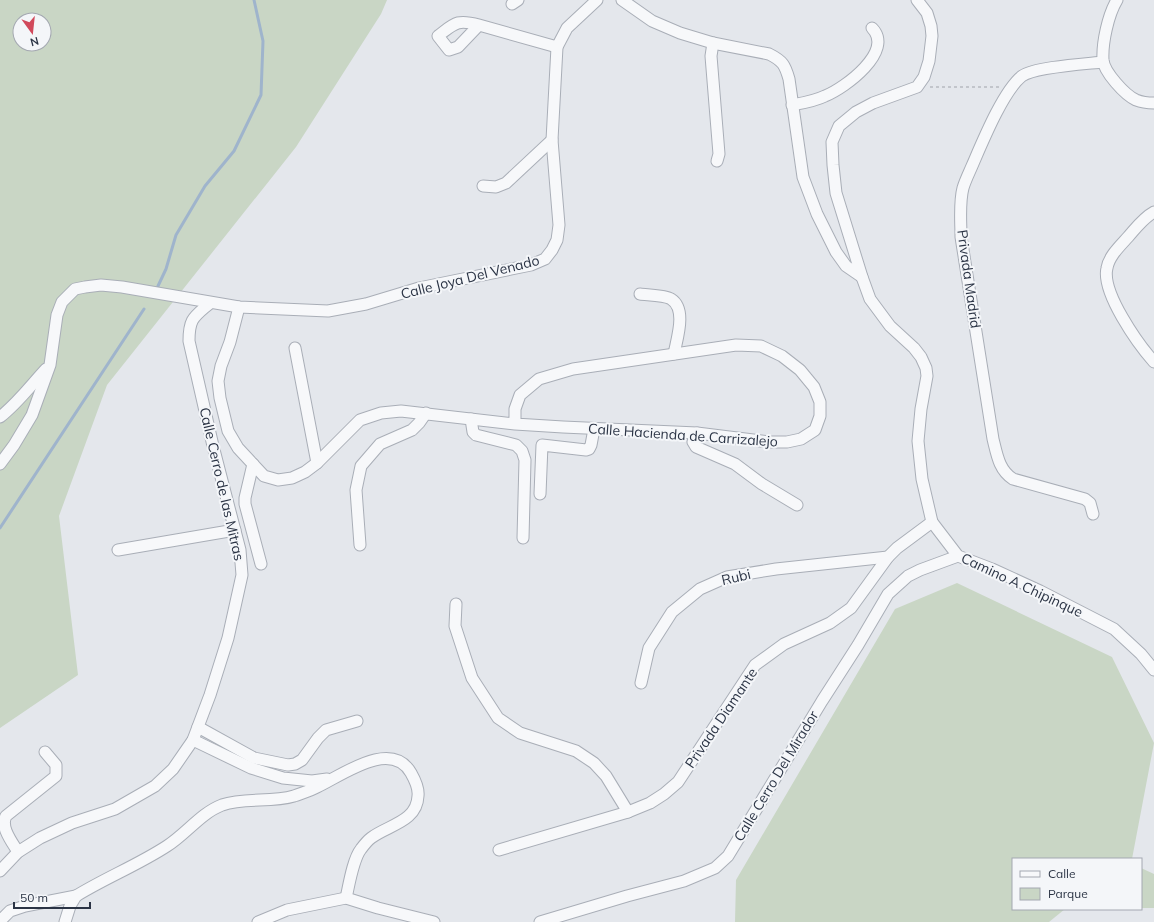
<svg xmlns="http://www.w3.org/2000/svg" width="1154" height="922" font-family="Mulish,sans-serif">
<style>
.green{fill:#c9d6c5;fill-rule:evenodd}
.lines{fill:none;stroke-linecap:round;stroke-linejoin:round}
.stream{stroke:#9fb4cc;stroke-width:3}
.minor-casing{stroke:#a9aeb7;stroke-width:13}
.path{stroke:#c2c5cb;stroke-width:2;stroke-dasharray:3 3;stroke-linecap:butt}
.minor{stroke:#f7f8fa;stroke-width:11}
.labels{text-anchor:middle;stroke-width:4;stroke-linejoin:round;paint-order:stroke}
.street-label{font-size:14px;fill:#2b3445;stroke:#f4f6f9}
</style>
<rect width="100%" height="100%" fill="#e4e7ec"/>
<g class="green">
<path d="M0 0H387L381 14 296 147 107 385 59 516 78 675 0 728ZM20 20H44V44H20Z"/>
<path d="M957 583 1112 657 1154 743 1132 859H1013V909H1065L1049 922H735L736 880 895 609Z"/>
<path d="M1141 868 1154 874V908H1141Z"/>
</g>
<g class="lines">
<g class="stream">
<path d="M158 286 166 269 176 235 205 186 234 151 261 95 263 41 254 0"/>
<path d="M0 528 144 309"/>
</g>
<g class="minor-casing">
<g id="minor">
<path d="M622 0 652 21 680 33 713 43 769 54C783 61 785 65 789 79L803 177 817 214 836 252 846 266 862 277"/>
<path d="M917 0 927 13 931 26 932 36 929 61 924 77 917 87 873 103 856 112 839 126 832 142 833 165 836 193 862 277 870 299 890 326 914 348 921 357 926 368 927 376 921 409 918 441 922 479 932 522 958 556 992 569 1040 591 1114 629 1141 654 1154 670"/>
<path d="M1117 0C1108 15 1102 43 1103 60 1104 72 1125 95 1136 100 1141 102 1148 103 1154 103"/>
<path d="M512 4 518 0"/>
<path d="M479 25 458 47 449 50 438 36C455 23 457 19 479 25L557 47"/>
<path d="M713 43 711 56 719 154 717 161"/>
<path d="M792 105C803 103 815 101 825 96 845 88 895 51 872 28"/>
<path d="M483 186 496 187 506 183 552 140"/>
<path d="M1154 212C1143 218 1136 228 1128 237 1120 246 1109 256 1107 268 1101 292 1138 344 1154 362"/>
<path d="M640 294C647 295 665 295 671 299 687 309 677 338 674 354"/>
<path d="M239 307 230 342 221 366 218 381 220 398 228 431 238 448 264 476 278 480 292 478 305 472 317 463 360 420 381 413 401 411 515 424 563 427 697 433 769 442H787L801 439 815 430 820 416V402L814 387 800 370 782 356 761 346 736 345 573 369 539 379 520 395 515 409V424"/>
<path d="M295 348 317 463"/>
<path d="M0 417C18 403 31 385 46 369"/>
<path d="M471 419 473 432 476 435 516 445 522 451 525 460 523 538"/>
<path d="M697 433 693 442 696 447 735 464 762 484 797 505"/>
<path d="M0 464 14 445 32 415 50 365 57 315 62 302 75 289 85 287 101 285 122 287 239 307 328 311 366 304 419 288 531 265 545 259 552 250 557 240 559 225 552 140 557 47 567 28 597 0"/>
<path d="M253 464 245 498V504L261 564"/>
<path d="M540 494 542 445 586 450 589 449 591 445 594 429"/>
<path d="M1093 514 1090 503 1085 499 1013 479C999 470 997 455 993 439L961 237C961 222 959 203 963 188 965 181 969 173 972 166 982 143 1003 91 1022 76 1035 67 1085 64 1103 62"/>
<path d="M360 545 356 490 361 466 380 444 412 430 419 423 426 413"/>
<path d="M118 550 235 530"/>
<path d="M456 604 455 626 472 678 498 718 520 733 576 751 594 763 606 776 628 812"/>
<path d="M641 683 649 648 672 612 700 589 727 577 776 569 888 557"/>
<path d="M198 727 254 758 288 765 295 764 302 760 318 738 326 730 357 721"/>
<path d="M193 740 251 768 283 778 312 781 327 779"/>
<path d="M499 850 628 812 650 803 664 794 678 782 755 665 784 644 830 623 851 608 888 557 897 548 932 522"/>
<path d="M18 852C12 842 0 827 6 816L56 776V765L45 752"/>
<path d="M0 871 18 852 40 838 72 823 115 809 155 786 173 769 193 740 210 695 228 638 242 575 240 550 213 446 189 341C189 318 194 317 210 303"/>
<path d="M0 921 10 911 25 906 76 896"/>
<path d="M65 922 70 906 76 896C105 878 138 865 167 846 186 834 201 813 222 805 245 797 271 803 294 796 302 793 310 791 317 787 341 776 391 738 411 773 415 780 419 788 418 796 417 822 388 825 371 838 367 841 364 845 361 849 353 859 349 885 346 898"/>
<path d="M258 922 287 910 346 898 378 908 434 922"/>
<path d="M540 922 627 896 684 881 715 868 728 856 822 701 858 645 888 594 908 576 920 570 958 556"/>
</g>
</g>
<path class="path" d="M930 87H999"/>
<use href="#minor" class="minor"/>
</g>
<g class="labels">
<g class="street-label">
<text transform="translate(470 277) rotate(-14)" y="5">Calle Joya Del Venado</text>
<text transform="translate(969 279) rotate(82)" y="5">Privada Madrid</text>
<text transform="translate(683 435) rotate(4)" y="5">Calle Hacienda de Carrizalejo</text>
<text transform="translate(222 484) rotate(77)" y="5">Calle Cerro de las Mitras</text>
<text transform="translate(736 577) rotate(-13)" y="5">Rubi</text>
<text transform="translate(1022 585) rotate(25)" y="5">Camino A Chipinque</text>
<text transform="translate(721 718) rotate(-56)" y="5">Privada Diamante</text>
<text transform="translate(776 776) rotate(-59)" y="5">Calle Cerro Del Mirador</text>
</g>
</g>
<rect x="1012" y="858" width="130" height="52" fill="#f4f6f9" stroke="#a4a8b1"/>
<rect x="1020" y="871" width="20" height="6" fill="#f7f8fa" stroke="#a4a8b1"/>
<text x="1048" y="878" font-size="12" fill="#2b3445">Calle</text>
<rect x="1020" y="888" width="20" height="12" fill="#c9d6c5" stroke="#a4a8b1"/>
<text x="1048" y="898" font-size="12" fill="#2b3445">Parque</text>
<g transform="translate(32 32) rotate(165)"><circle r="19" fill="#f4f6f9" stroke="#a4a8b1"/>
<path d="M0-3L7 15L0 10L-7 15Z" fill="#d1495b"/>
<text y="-6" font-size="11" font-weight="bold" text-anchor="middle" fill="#2b3445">N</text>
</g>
<path d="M14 902v6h76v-6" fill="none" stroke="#2b3445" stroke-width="2"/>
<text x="20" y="902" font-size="12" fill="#2b3445" stroke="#f4f6f9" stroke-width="3" paint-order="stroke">50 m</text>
</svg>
